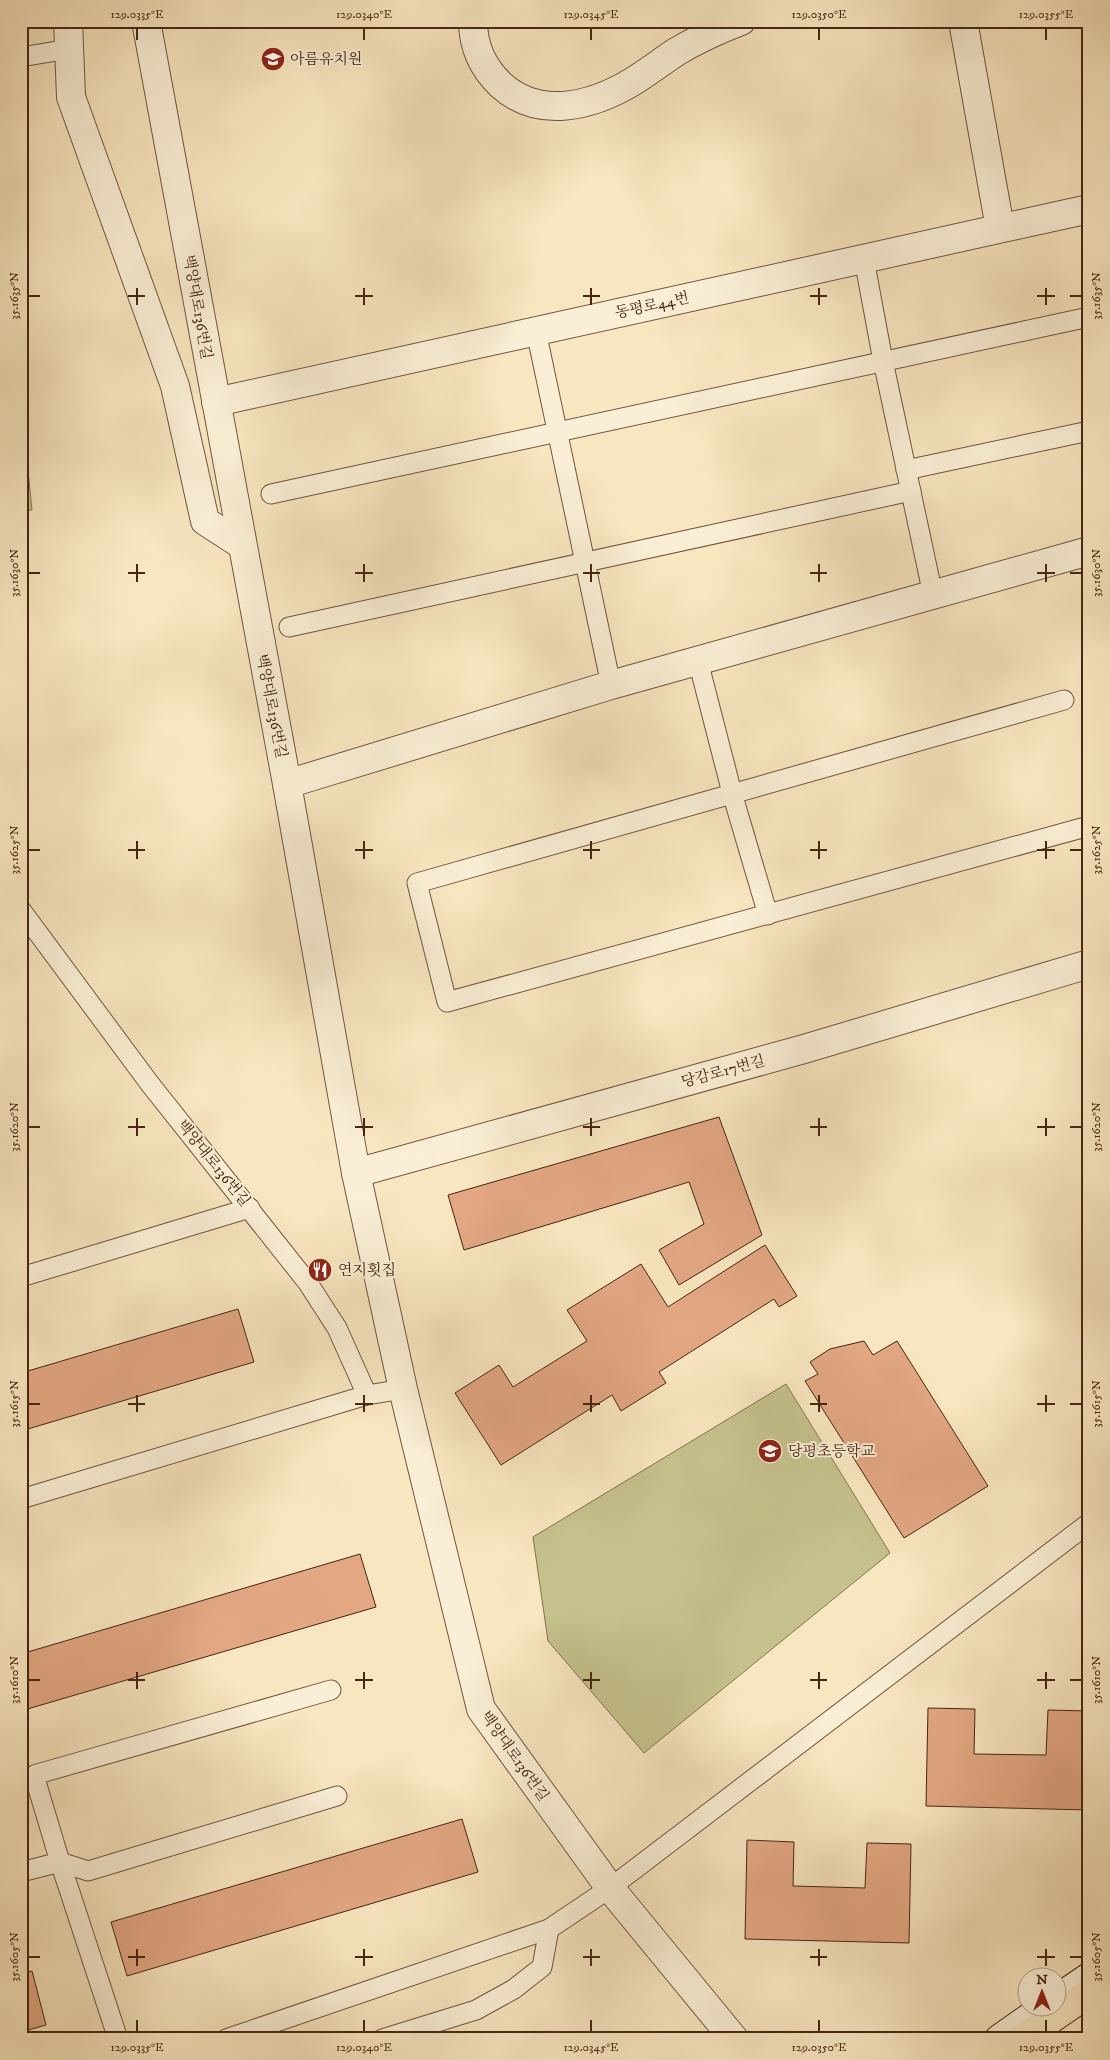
<svg xmlns="http://www.w3.org/2000/svg" width="1110" height="2060" font-family="'IM FELL DW Pica','Noto Serif KR',serif">
<style>
.green{fill:#c5c28d;stroke:#867450}
.building{fill:#e3a783;stroke:#462612}
.lines{fill:none;stroke-linecap:round;stroke-linejoin:round}
.service-casing{stroke:#72563e;stroke-width:21}
.minor-casing{stroke:#72563e;stroke-width:30}
.tertiary-casing{stroke:#72563e;stroke-width:30}
.secondary-casing{stroke:#462612;stroke-width:30}
.trunk-casing{stroke:#462612;stroke-width:30}
.service{stroke:#faefd6;stroke-width:19}
.minor{stroke:#faefd6;stroke-width:28}
.tertiary{stroke:#faefd6;stroke-width:28}
.secondary{stroke:#faefd6;stroke-width:28}
.trunk{stroke:#f8e6c0;stroke-width:28}
.ticks{fill:none;stroke:#462612;stroke-width:2}
.labels{text-anchor:middle;stroke-width:4;stroke-linejoin:round;paint-order:stroke}
.poi-label{font-size:15px;fill:#462612;stroke:#faefd6;text-anchor:start}
.street-label{font-size:15px;fill:#462612;stroke:#faefd6}
.neatline{fill:none;stroke:#462612;stroke-width:2}
.ticks-label{font-size:12px;text-anchor:middle;fill:#462612}
</style>
<rect width="100%" height="100%" fill="#f8e6c0"/>
<filter id="stains"><feTurbulence type="fractalNoise" baseFrequency=".004" numOctaves="4"/><feColorMatrix values="0 0 0 0 .2 0 0 0 0 .09 0 0 0 0 .02 0 0 0 .5 -.17"/></filter>
<radialGradient id="worn" r=".72"><stop offset=".6" stop-color="#630" stop-opacity="0"/><stop offset="1" stop-color="#630" stop-opacity=".3"/></radialGradient>
<g class="green">
<path d="M21 401 32 510 21 511Z"/>
<path d="M786 1384 890 1553 644 1753 548 1641 533 1537Z"/>
</g>
<g class="building">
<path d="M719 1117 762 1235 679 1285 659 1250 704 1224 689 1182 464 1250 448 1195Z"/>
<path d="M765 1245 797 1296 779 1307 774 1299 659 1372 666 1383 621 1411 612 1395 501 1465 455 1393 499 1365 513 1387 587 1341 567 1310 641 1264 668 1307Z"/>
<path d="M238 1309 254 1362 21 1431V1373Z"/>
<path d="M864 1341 873 1355 897 1341 988 1486 904 1538 805 1381 818 1374 810 1362 830 1349Z"/>
<path d="M360 1554 376 1607 24 1710 21 1702V1654Z"/>
<path d="M928 1708 975 1709 974 1754 1046 1755 1048 1710 1089 1711V1810L926 1806Z"/>
<path d="M462 1819 478 1872 127 1976 111 1922Z"/>
<path d="M747 1840 794 1842 793 1886 865 1888 867 1843 911 1844 909 1943 745 1939Z"/>
<path d="M32 1971 46 2025 21 2032V1974Z"/>
</g>
<g class="lines">
<g class="service-casing">
<g id="service">
<path d="M21 57 69 49"/>
<path d="M864 259 883 361 933 595"/>
<path d="M536 331 611 685"/>
<path d="M906 470 1089 431"/>
<path d="M271 494 1089 317"/>
<path d="M289 627 911 491"/>
<path d="M698 661 732 793 768 915"/>
<path d="M1064 700 417 883 447 1002 1089 826"/>
<path d="M21 910 150 1084 308 1283 337 1328 367 1395 403 1389"/>
<path d="M21 1277 250 1208"/>
<path d="M21 1499 367 1395"/>
<path d="M21 1872 60 1862 88 1871 337 1796"/>
<path d="M118 2039 60 1862 34 1775 331 1690"/>
<path d="M226 2039 549 1929 610 1888 1089 1523"/>
<path d="M382 2039 476 2010 514 1989 542 1967 549 1929"/>
</g>
</g>
<g class="minor-casing">
<g id="minor">
<path d="M68 21 71 97 175 386 205 521 242 545"/>
<path d="M963 21 1000 228"/>
<path d="M216 402 1089 209"/>
<path d="M287 784 611 685 1089 551"/>
</g>
</g>
<g class="tertiary-casing">
<g id="tertiary">
<path d="M146 21 287 784 356 1173 403 1389 481 1709 610 1888 734 2039"/>
<path d="M473 21C473 46 483 68 501 85 539 120 592 106 632 82 647 73 661 62 676 52 696 40 720 29 741 21"/>
<path d="M356 1173 804 1049 1089 964"/>
</g>
</g>
<g class="secondary-casing">
<g id="secondary">
<path d="M1058 1998 1089 1977"/>
<path d="M999 2039 1043 2008"/>
</g>
</g>
<g class="trunk-casing">
<path id="trunk" d="M1022 2039 1089 1993"/>
</g>
<use href="#service" class="service"/>
<use href="#minor" class="minor"/>
<use href="#tertiary" class="tertiary"/>
<use href="#secondary" class="secondary"/>
<use href="#trunk" class="trunk"/>
</g>
<path class="ticks" d="M137 28V40M364 28V40M591 28V40M819 28V40M1046 28V40M137 288V305M364 288V305M591 288V305M819 288V305M1046 288V305M28 296H40M128 296H145M355 296H373M583 296H600M810 296H827M1037 296H1055M1070 296H1082M137 564V582M364 564V582M591 564V582M819 564V582M1046 564V582M28 573H40M128 573H145M355 573H373M583 573H600M810 573H827M1037 573H1055M1070 573H1082M137 841V859M364 841V859M591 841V859M819 841V859M1046 841V859M28 850H40M128 850H145M355 850H373M583 850H600M810 850H827M1037 850H1055M1070 850H1082M137 1118V1136M364 1118V1136M591 1118V1136M819 1118V1136M1046 1118V1136M28 1127H40M128 1127H145M355 1127H373M583 1127H600M810 1127H827M1037 1127H1055M1070 1127H1082M137 1395V1412M364 1395V1412M591 1395V1412M819 1395V1412M1046 1395V1412M28 1404H40M128 1404H145M355 1404H373M583 1404H600M810 1404H827M1037 1404H1055M1070 1404H1082M137 1672V1689M364 1672V1689M591 1672V1689M819 1672V1689M1046 1672V1689M28 1680H40M128 1680H145M355 1680H373M583 1680H600M810 1680H827M1037 1680H1055M1070 1680H1082M137 1949V1966M364 1949V1966M591 1949V1966M819 1949V1966M1046 1949V1966M28 1957H40M128 1957H145M355 1957H373M583 1957H600M810 1957H827M1037 1957H1055M1070 1957H1082M137 2020V2032M364 2020V2032M591 2020V2032M819 2020V2032M1046 2020V2032"/>
<defs>
<g id="school-disc" transform="scale(1.25)"><circle r="9.5" fill="#8f2418" stroke="#faefd6"/><path d="M0-5L7-2L0 1L-7-2ZM-4 1L0 2.5L4 1V4Q0 6-4 4Z" fill="#fff"/></g>
<g id="restaurant-disc" transform="scale(1.25)"><circle r="9.5" fill="#8f2418" stroke="#faefd6"/><path d="M-5-6h1v4h1v-4h1v4h1v-4h1v5L-1.5 .5V6h-2V.5L-5-1ZM5-6V6H3V1.5H1.5Q1.5-4 5-6Z" fill="#fff"/></g>
</defs>
<g fill-rule="evenodd">
<use href="#school-disc" x="273" y="59"/>
<use href="#restaurant-disc" x="320" y="1270"/>
<use href="#school-disc" x="770" y="1451"/>
</g>
<g class="labels">
<g class="poi-label">
<text x="290" y="64">아름유치원</text>
<text x="338" y="1275">연지횟집</text>
<text x="788" y="1456">당평초등학교</text>
</g>
<g class="street-label">
<text transform="translate(652 305) rotate(-12)" y="5">동평로44번</text>
<text transform="translate(198 307) rotate(80)" y="5">백양대로136번길</text>
<text transform="translate(272 706) rotate(79)" y="5">백양대로136번길</text>
<text transform="translate(723 1071) rotate(-15)" y="5">당감로17번길</text>
<text transform="translate(214 1163) rotate(51)" y="5">백양대로136번길</text>
<text transform="translate(515 1756) rotate(55)" y="5">백양대로136번길</text>
</g>
</g>
<rect width="1110" height="2060" fill="none" stroke="#f8e6c0" stroke-width="55"/>
<g transform="translate(1042 1992)"><circle r="24" fill="#faefd6" stroke="#b29f88"/>
<path d="M0-4L9 19L0 12L-9 19Z" fill="#8f2418"/>
<text y="-8" font-size="14" font-weight="bold" text-anchor="middle" fill="#462612">N</text>
</g>
<rect x="28" y="28" width="1054" height="2004" class="neatline"/>
<g class="ticks-label">
<text x="137" y="18">129.0335°E</text>
<text x="364" y="18">129.0340°E</text>
<text x="591" y="18">129.0345°E</text>
<text x="819" y="18">129.0350°E</text>
<text x="1046" y="18">129.0355°E</text>
<text transform="translate(14 296) rotate(-90)" y="4">35.1635°N</text>
<text transform="translate(1096 296) rotate(-90)" y="4">35.1635°N</text>
<text transform="translate(14 573) rotate(-90)" y="4">35.1630°N</text>
<text transform="translate(1096 573) rotate(-90)" y="4">35.1630°N</text>
<text transform="translate(14 850) rotate(-90)" y="4">35.1625°N</text>
<text transform="translate(1096 850) rotate(-90)" y="4">35.1625°N</text>
<text transform="translate(14 1127) rotate(-90)" y="4">35.1620°N</text>
<text transform="translate(1096 1127) rotate(-90)" y="4">35.1620°N</text>
<text transform="translate(14 1404) rotate(-90)" y="4">35.1615°N</text>
<text transform="translate(1096 1404) rotate(-90)" y="4">35.1615°N</text>
<text transform="translate(14 1680) rotate(-90)" y="4">35.1610°N</text>
<text transform="translate(1096 1680) rotate(-90)" y="4">35.1610°N</text>
<text transform="translate(14 1957) rotate(-90)" y="4">35.1605°N</text>
<text transform="translate(1096 1957) rotate(-90)" y="4">35.1605°N</text>
<text x="137" y="2051">129.0335°E</text>
<text x="364" y="2051">129.0340°E</text>
<text x="591" y="2051">129.0345°E</text>
<text x="819" y="2051">129.0350°E</text>
<text x="1046" y="2051">129.0355°E</text>
</g>
<rect width="100%" height="100%" filter="url(#stains)"/>
<rect width="100%" height="100%" fill="url(#worn)"/>
</svg>
